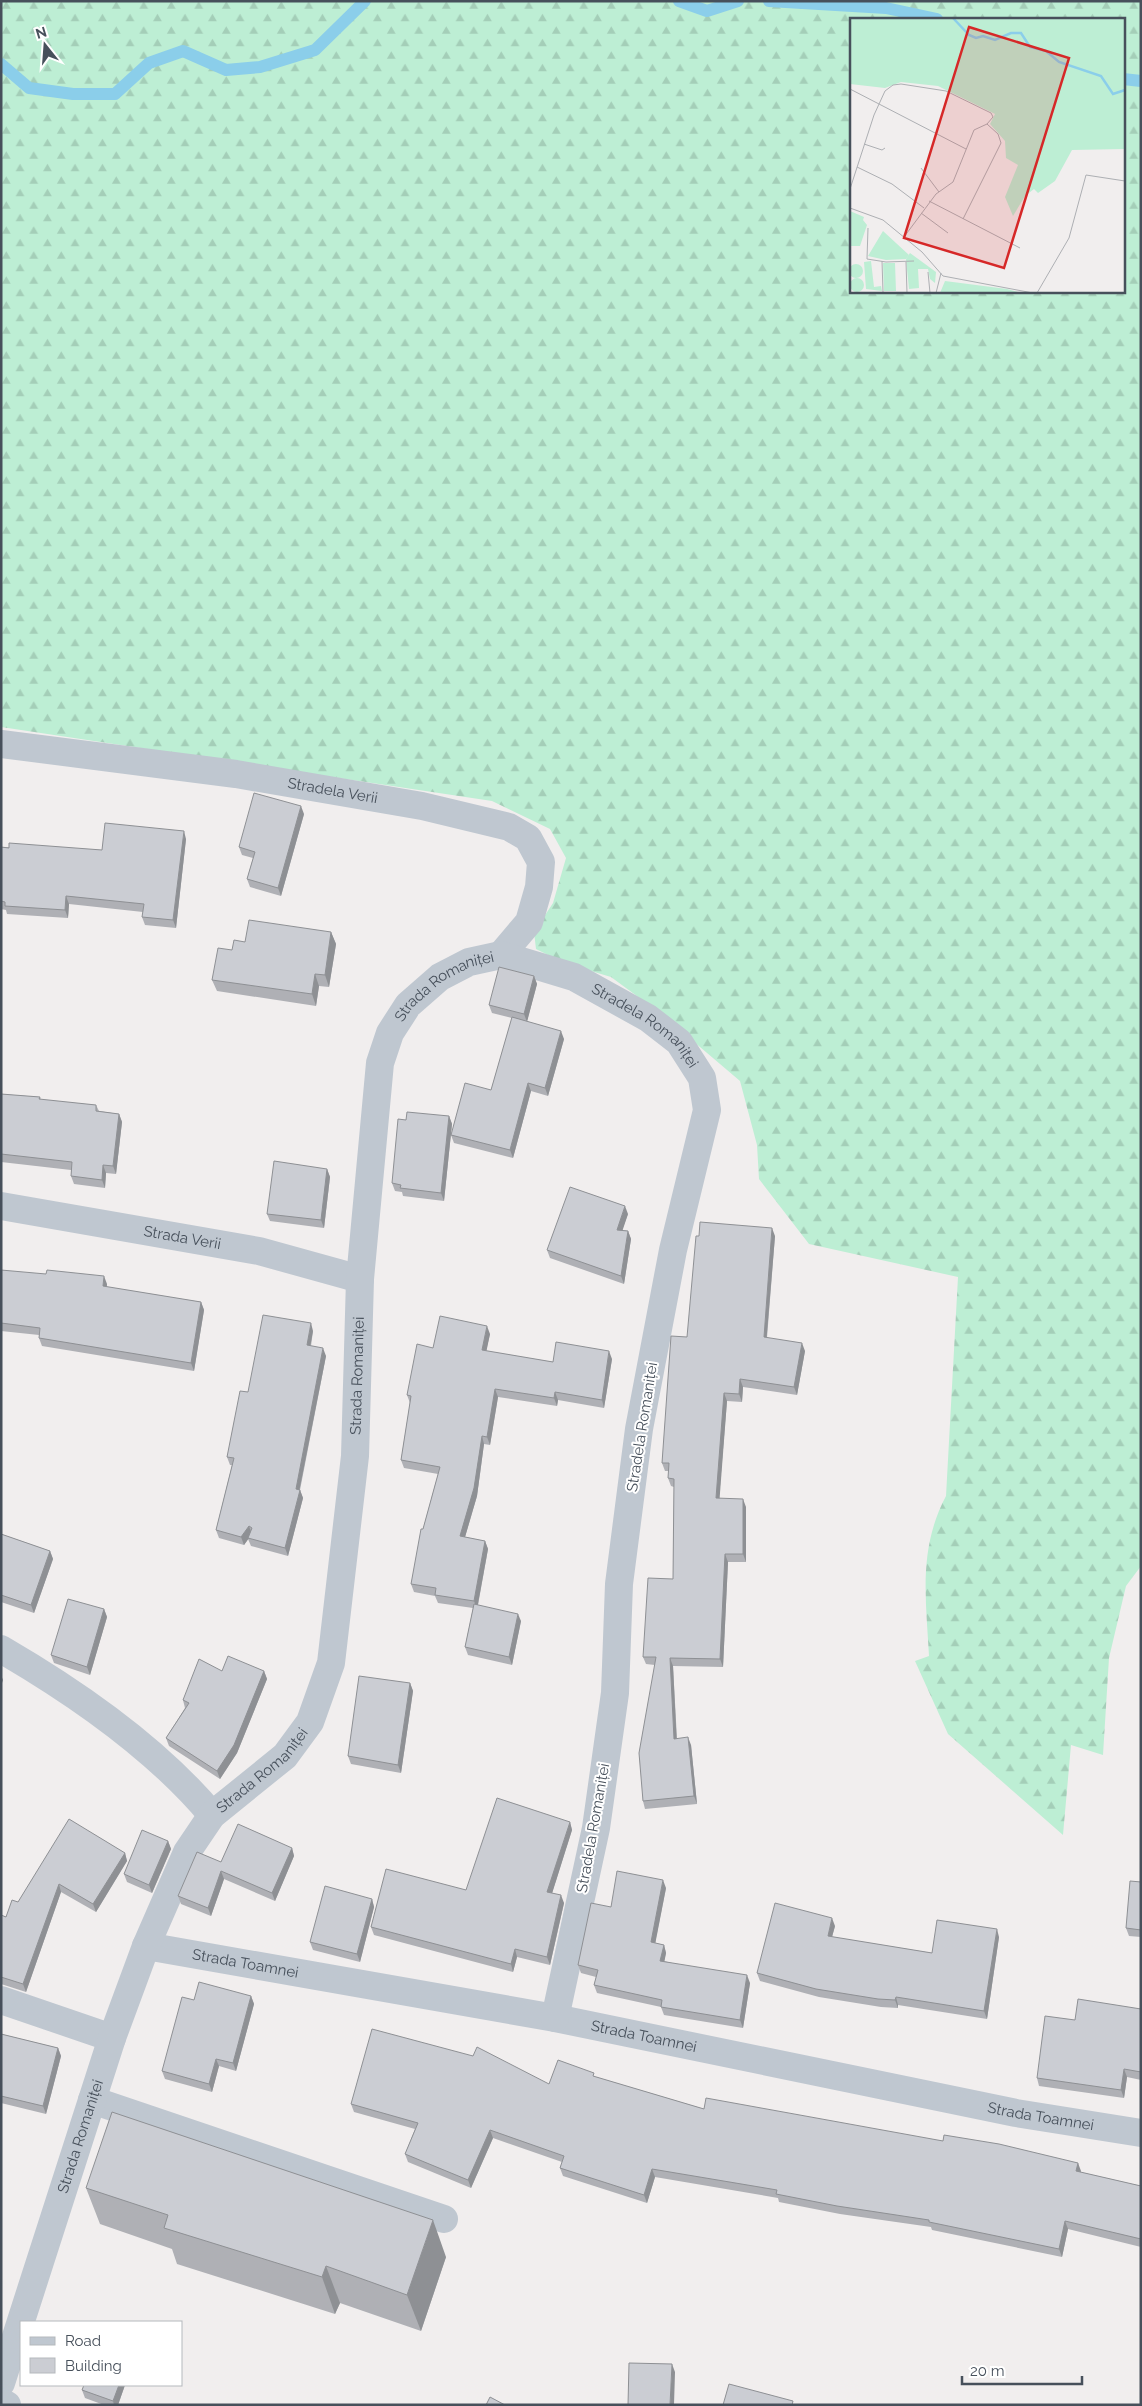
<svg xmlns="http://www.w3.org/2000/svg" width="1142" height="2406" font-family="Raleway,sans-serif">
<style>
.forest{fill:url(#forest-firs);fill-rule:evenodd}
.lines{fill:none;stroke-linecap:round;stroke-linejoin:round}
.stream{stroke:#8bceea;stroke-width:12}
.minor{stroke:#bfc7d0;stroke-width:28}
.wall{fill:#afb0b5}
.shaded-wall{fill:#8e9094}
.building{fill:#cbcdd3;stroke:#8e9094}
.labels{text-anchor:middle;stroke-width:4;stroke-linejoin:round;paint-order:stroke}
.street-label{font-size:15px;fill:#47505b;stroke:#fff}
.inset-river{fill:none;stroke:#8bceea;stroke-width:2.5}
.inset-road{fill:none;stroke:#adafb3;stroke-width:1}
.view{fill:#d62828;fill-opacity:0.15;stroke:#d62828;stroke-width:2.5}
.inset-edge{fill:none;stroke:#47505b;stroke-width:2.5}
</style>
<defs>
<pattern id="forest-firs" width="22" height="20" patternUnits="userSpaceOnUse" patternTransform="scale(1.25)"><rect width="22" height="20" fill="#bdeed4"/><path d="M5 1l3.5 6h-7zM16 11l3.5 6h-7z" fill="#a4ceb8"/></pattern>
</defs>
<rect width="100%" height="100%" fill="#f1eeee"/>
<path class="forest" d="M1 1H1141V1566L1126 1586 1109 1658 1103 1755 1071 1745 1063 1835 948 1734 915 1661 929 1656C926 1599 918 1549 946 1496L958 1277 809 1244 759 1179 757 1145 740 1081 660 1013 611 977 564 963 536 949 534 932 553 903 566 858 550 829 492 801 1 727ZM851 19H1123V291H851Z"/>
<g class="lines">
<g class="stream">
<path d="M679 1 707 11 738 1"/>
<path d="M769 1 886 8 937 19"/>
<path d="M1 64 29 88 73 94H115L149 63 183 51 226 70 260 67 315 50 365 1"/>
<path d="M1123 79 1141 81"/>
</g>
<g class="minor">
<path id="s1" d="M1 744 236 774 422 806 509 827 528 838 541 862 539 887 529 922 501 955"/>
<path id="s2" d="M1 1206 259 1251 360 1279"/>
<path d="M1 1649C75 1692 157 1749 212 1815"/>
<path id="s3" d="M146 1946 555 2018 1016 2113 1141 2133"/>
<path d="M1 2000 112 2038"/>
<path d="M92 2100 444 2219"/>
<path id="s4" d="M1 2383 112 2038 146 1946 187 1852 212 1815 285 1756 310 1722 331 1663 355 1456 360 1279 380 1063 390 1033 408 1005 440 977 469 962 501 955 574 977 648 1018 679 1042 702 1078 707 1110 673 1250 639 1429 619 1584 615 1693 596 1828 555 2018"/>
<path d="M1 2402 7 2405"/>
</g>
</g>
<g class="wall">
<path d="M304 814 281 896 250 887 247 879 253 858 242 855 239 847Z"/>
<path d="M186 839 176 928 145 925 142 917 143 912 69 904 68 918 7 914 6 910 1 909V847L102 850Z"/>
<path d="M331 932 336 944 329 987 319 986 316 1006 217 991 212 980 232 950 245 942Z"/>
<path d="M534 976 537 984 527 1021 564 1039 548 1096 531 1091 513 1158 454 1143 451 1135 491 1090 512 1018 492 1013 489 1005Z"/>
<path d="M1 1094 40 1097 41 1100 96 1105 99 1111 119 1114 122 1122 116 1174 106 1173 105 1188 74 1184 71 1176V1170L1 1162Z"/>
<path d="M449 1116 452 1124 444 1201 403 1196 402 1192 395 1191 392 1183Z"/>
<path d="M327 1169 330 1177 324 1228 270 1221 267 1214Z"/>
<path d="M628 1214 622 1230 628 1231 631 1239 624 1284 550 1258 547 1250Z"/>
<path d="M775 1236 767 1338 805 1351 797 1395 743 1387 742 1402 727 1401 719 1498 746 1507V1562H728L723 1667 673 1666 677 1739 691 1745 697 1804 645 1809 643 1801 655 1665 646 1664 643 1657 673 1579 674 1487 671 1486 668 1478 669 1471H665L662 1463 687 1337Z"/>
<path d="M1 1270 107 1284V1287L201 1302 204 1310 194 1371 42 1346 39 1338V1335L1 1331Z"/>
<path d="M313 1331 311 1346 326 1356 300 1490 303 1498 288 1556 251 1546 248 1539 244 1545 219 1538 216 1530 232 1465H230L227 1457 248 1392Z"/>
<path d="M490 1334 486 1351 553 1362 612 1359 604 1408 558 1400 557 1406 498 1397 490 1445 484 1444 477 1496 465 1537 485 1541 488 1549 478 1605 521 1621 512 1665 468 1655 465 1647 473 1608 438 1603 435 1596 414 1592 411 1584 423 1529 438 1474 404 1468 401 1460 410 1403 407 1395 433 1348Z"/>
<path d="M1 1534 50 1551 53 1559 34 1613 1 1602Z"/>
<path d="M104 1609 107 1617 90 1675 54 1663 51 1655Z"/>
<path d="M222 1671H264L267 1679 237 1753 220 1779 169 1746 166 1738 185 1708 183 1700Z"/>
<path d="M410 1683 413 1691 401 1773 351 1764 348 1756Z"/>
<path d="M570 1822 572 1830 552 1893 564 1903 550 1965 517 1957 513 1972 374 1935 371 1927 466 1890Z"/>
<path d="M168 1841 171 1849 152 1893 127 1882 124 1874Z"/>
<path d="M292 1848 294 1856 275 1901 224 1879 211 1916 181 1904 178 1896 221 1862Z"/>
<path d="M125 1853 127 1861 96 1912 61 1892 26 1992 1 1984V1915L6 1917 18 1902Z"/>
<path d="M1141 1882V1937L1129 1936 1126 1928Z"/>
<path d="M666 1888 655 1943 664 1945 666 1953 664 1961 750 1983 743 2028 664 2015 661 2007 597 1993 594 1985 596 1977 581 1973 578 1965 611 1907Z"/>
<path d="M372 1899 374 1907 360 1962 313 1950 310 1942Z"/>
<path d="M835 1926 832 1937 932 1953 999 1937 987 2019 898 2005V2008L881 2007 819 1997 760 1981 757 1973Z"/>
<path d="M251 1996 254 2004 236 2071 219 2066 212 2092 165 2079 162 2071 194 2000Z"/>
<path d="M1141 2009V2080L1127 2077 1124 2098 1039 2086 1037 2078 1075 2020Z"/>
<path d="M1 2034 58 2048 61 2056 46 2114 1 2103Z"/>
<path d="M596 2077 704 2109 943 2141 1078 2163 1080 2172 1141 2186V2247L1068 2229 1062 2257 932 2230 931 2227 840 2214 779 2202 778 2198 655 2177 647 2203 563 2176 560 2168 562 2162 493 2138 471 2188 408 2162 405 2154 415 2129 354 2112 351 2104 549 2084Z"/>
<path d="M86 2188 446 2257 421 2331 340 2303 335 2314 177 2264 172 2249 100 2224Z"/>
<path d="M84 2385H125L118 2405H104L85 2398 82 2390Z"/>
</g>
<g class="shaded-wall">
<path d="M301 806 304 814 281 896 278 888Z"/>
<path d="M184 831 186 839 176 928 173 920Z"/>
<path d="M66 896 69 904 68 918 65 910Z"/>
<path d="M331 932 336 944 329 987 325 975Z"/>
<path d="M315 974 319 986 316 1006 312 994Z"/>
<path d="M534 976 537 984 527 1022 524 1014Z"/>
<path d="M561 1031 564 1039 548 1096 545 1088Z"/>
<path d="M528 1083 531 1091 513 1158 510 1150Z"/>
<path d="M119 1114 122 1122 116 1174 113 1166Z"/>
<path d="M449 1116 452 1124 444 1201 441 1193Z"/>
<path d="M103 1165 106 1173 105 1188 102 1180Z"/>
<path d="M327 1169 330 1177 324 1228 321 1220Z"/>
<path d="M625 1206 628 1214 620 1238 617 1230Z"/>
<path d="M772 1228 775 1236 766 1345 764 1337Z"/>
<path d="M628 1231 631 1239 624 1284 621 1276Z"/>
<path d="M104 1276 107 1284 106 1294 103 1286Z"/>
<path d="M201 1302 204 1310 194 1371 191 1363Z"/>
<path d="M311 1323 313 1331 309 1353 307 1345Z"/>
<path d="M487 1326 490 1334 485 1358 482 1350Z"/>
<path d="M802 1343 805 1351 797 1395 794 1387Z"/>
<path d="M323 1348 326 1356 298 1497 296 1489Z"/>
<path d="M609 1351 612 1359 604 1408 602 1400Z"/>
<path d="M740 1379 743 1387 742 1402 739 1394Z"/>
<path d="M495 1389 498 1397 490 1445 487 1437Z"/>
<path d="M555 1392 558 1400 557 1406 554 1398Z"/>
<path d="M724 1393 727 1401 719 1506 716 1498Z"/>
<path d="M482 1436 484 1444 477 1496 463 1544 460 1536Z"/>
<path d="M300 1490 303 1498 288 1556 285 1548Z"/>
<path d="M743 1499 746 1507V1562L743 1554Z"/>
<path d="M249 1526 252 1534 244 1545 241 1537Z"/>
<path d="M485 1541 488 1549 477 1609 474 1601Z"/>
<path d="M50 1551 53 1559 34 1613 31 1605Z"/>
<path d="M725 1554 728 1562 723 1667 720 1659Z"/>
<path d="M104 1609 107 1617 90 1675 87 1667Z"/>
<path d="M518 1614 521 1621 512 1665 509 1657Z"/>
<path d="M670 1658 673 1666 677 1747 674 1739Z"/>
<path d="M264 1671 267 1679 237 1753 220 1779 217 1771Z"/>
<path d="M1 1675 3 1680 1 1686Z"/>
<path d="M410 1683 413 1691 401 1773 398 1765Z"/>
<path d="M688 1737 691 1745 697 1804 694 1796Z"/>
<path d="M570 1822 572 1830 550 1900 547 1892Z"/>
<path d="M168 1841 171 1849 152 1893 149 1885Z"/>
<path d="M292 1848 294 1856 275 1901 272 1893Z"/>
<path d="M125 1853 127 1861 96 1912 93 1904Z"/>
<path d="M221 1871 224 1879 211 1916 208 1908Z"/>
<path d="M663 1880 666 1888 654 1950 651 1942Z"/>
<path d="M59 1884 61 1892 26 1992 23 1984Z"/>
<path d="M561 1895 564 1903 550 1965 547 1957Z"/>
<path d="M372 1899 374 1907 360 1962 357 1954Z"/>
<path d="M832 1918 835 1926 830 1944 828 1936Z"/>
<path d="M997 1929 999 1937 987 2019 984 2011Z"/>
<path d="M664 1945 666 1953 663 1969 660 1961Z"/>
<path d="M515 1949 517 1957 513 1972 511 1964Z"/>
<path d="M747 1975 750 1983 743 2028 740 2020Z"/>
<path d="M251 1996 254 2004 236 2071 233 2063Z"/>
<path d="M896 1997 898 2005V2008L895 2000Z"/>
<path d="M58 2048 61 2056 46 2114 43 2106Z"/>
<path d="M216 2059 219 2066 212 2092 209 2084Z"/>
<path d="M1124 2069 1127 2077 1124 2098 1121 2090Z"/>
<path d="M490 2130 493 2138 471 2188 468 2180Z"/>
<path d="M1078 2163 1081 2171 1079 2179 1076 2171Z"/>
<path d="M652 2169 655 2177 647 2203 644 2195Z"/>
<path d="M433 2220 446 2257 421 2331 407 2295Z"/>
<path d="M1065 2221 1068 2229 1062 2257 1059 2249Z"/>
<path d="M326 2266 340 2303 335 2314 322 2277Z"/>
<path d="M672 2364 675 2372 674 2405H670Z"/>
<path d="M119 2385H125L118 2405H114L113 2401Z"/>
</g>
<g class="building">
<path d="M254 793 301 806 278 888 247 879 255 852 239 847Z"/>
<path d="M105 823 184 831 173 920 142 917 144 904 66 896 65 910 5 906V902L1 901V847L9 848V843L102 850Z"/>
<path d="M249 920 331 932 325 975 315 974 312 994 212 980 218 948 232 950 234 940 245 942Z"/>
<path d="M499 967 534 976 524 1014 489 1005Z"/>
<path d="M512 1017 561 1031 545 1088 528 1083 510 1150 451 1135 465 1083 491 1090Z"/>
<path d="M1 1094 40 1097 39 1099 96 1105V1111L119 1114 113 1166 103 1165 102 1180 71 1176 72 1162 1 1154Z"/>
<path d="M407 1112 449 1116 441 1193 400 1188 401 1185 392 1183 398 1119 406 1120Z"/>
<path d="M274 1161 327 1169 321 1220 267 1214Z"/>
<path d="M570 1187 625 1206 617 1230 628 1231 621 1276 547 1250Z"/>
<path d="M700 1222 772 1228 764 1337 802 1343 794 1387 740 1379 739 1394 724 1393 716 1498 743 1499V1554H725L720 1659 670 1658 674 1739 688 1737 694 1796 643 1801 639 1753 656 1657H643L648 1578 673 1579 674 1479 668 1478 669 1463H662L671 1336 687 1337 696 1236H699Z"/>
<path d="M1 1270 46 1274 47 1270 104 1276 103 1286 201 1302 191 1363 39 1338 40 1328 1 1323Z"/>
<path d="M263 1315 311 1323 307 1345 323 1348 296 1489 300 1490 285 1548 248 1538 252 1528 249 1526 241 1537 216 1530 234 1458 227 1457 240 1391 248 1392Z"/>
<path d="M440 1316 487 1326 482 1350 553 1362 556 1342 609 1351 602 1400 555 1392 554 1398 495 1389 487 1437 482 1436 474 1488 460 1536 485 1541 474 1601 435 1595 436 1588 411 1584 421 1529H423L440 1467 401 1460 411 1396 407 1395 417 1344 433 1348Z"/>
<path d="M1 1534 50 1551 31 1605 1 1595Z"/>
<path d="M68 1599 104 1609 87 1667 51 1655Z"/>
<path d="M474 1604 518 1614 509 1657 465 1647Z"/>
<path d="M228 1656 264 1671 234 1745 217 1771 166 1738 189 1703 183 1700 199 1659 222 1671Z"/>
<path d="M359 1676 410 1683 398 1765 348 1756Z"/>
<path d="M497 1798 570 1822 547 1892 561 1895 547 1957 515 1949 511 1964 371 1927 386 1869 466 1890Z"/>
<path d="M69 1819 125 1853 93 1904 59 1884 23 1984 1 1977V1915L6 1917 12 1900 18 1902Z"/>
<path d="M238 1824 292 1848 272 1893 221 1871 208 1908 178 1896 197 1852 221 1862Z"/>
<path d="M142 1830 168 1841 149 1885 124 1874Z"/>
<path d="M617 1871 663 1880 651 1942 664 1945 660 1961 747 1975 740 2020 661 2007 662 2000 594 1985 598 1970 578 1965 591 1903 611 1907Z"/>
<path d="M1130 1881 1141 1882V1930L1126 1928Z"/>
<path d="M325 1886 372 1899 357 1954 310 1942Z"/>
<path d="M775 1903 832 1918 828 1936 932 1953 937 1920 997 1929 984 2011 896 1997 895 2000 878 1999 816 1989 757 1973Z"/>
<path d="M199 1982 251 1996 233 2063 216 2059 209 2084 162 2071 182 1997 194 2000Z"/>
<path d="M1078 1999 1141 2009V2072L1124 2069 1121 2090 1037 2078 1045 2016 1075 2020Z"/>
<path d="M372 2029 473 2056 477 2047 549 2084 558 2060 594 2073 593 2076 704 2109 706 2098 943 2141 944 2135 999 2144 1078 2163 1076 2171 1141 2186V2239L1065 2221 1059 2249 929 2222V2220L837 2206 776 2194 777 2190 652 2169 644 2195 560 2168 564 2156 490 2130 468 2180 405 2154 418 2123 351 2104Z"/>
<path d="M1 2034 58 2048 43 2106 1 2096Z"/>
<path d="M112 2112 433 2220 407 2295 326 2266 322 2277 164 2228 168 2215 86 2188Z"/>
<path d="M629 2363 672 2364 670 2405H628Z"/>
<path d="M729 2384 793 2401 792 2405H723Z"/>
<path d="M84 2385H119L113 2401 82 2390Z"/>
<path d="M490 2397 505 2405H486Z"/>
</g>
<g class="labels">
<g class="street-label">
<text dy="5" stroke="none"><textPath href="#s1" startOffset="335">Stradela Verii</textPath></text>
<text dy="5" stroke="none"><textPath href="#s4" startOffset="1515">Strada Romaniței</textPath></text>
<text dy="5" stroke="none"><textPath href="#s4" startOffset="1745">Stradela Romaniței</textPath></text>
<text dy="5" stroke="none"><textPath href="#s2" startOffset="184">Strada Verii</textPath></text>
<text dy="5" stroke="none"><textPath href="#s4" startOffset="1095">Strada Romaniței</textPath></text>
<text transform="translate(642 1427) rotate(-81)" y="5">Stradela Romaniței</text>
<text dy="5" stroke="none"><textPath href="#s4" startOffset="675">Strada Romaniței</textPath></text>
<text transform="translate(593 1828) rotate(-80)" y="5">Stradela Romaniței</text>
<text dy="5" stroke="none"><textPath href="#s3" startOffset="101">Strada Toamnei</textPath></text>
<text dy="5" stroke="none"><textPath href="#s3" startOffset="506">Strada Toamnei</textPath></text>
<text dy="5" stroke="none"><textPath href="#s3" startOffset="911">Strada Toamnei</textPath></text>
<text dy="5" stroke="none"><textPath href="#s4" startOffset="259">Strada Romaniței</textPath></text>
</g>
</g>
<g transform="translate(850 18)">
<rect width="275" height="275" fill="#f1eeee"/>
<path d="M0 193 14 199 13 202 17 207 10 228H0ZM33 213 59 237 56 241 36 242 18 238ZM95 263 157 271 172 275H90Z" fill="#bdeed4"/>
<path d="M0 0H275V131L222 132 205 163 188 175 184 171 175 178 163 198 155 179 168 147 156 140 155 123 140 106 145 96 88 68 51 64 35 70 0 66ZM60 235 86 254 85 265 80 261 78 251H68L69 270 59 271 56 241ZM21 243 24 269 31 268 32 273 16 271 14 244ZM33 245H45L46 273H34ZM-1 253a7 7 0 1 1 14 0a7 7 0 1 1-14 0ZM0 267a7 7 0 1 1 14 0a7 7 0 1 1-14 0Z" fill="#bdeed4"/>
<path class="inset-river" d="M103 0 119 17 126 20 133 18 145 22 161 15H171L180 29 196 33 209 44 251 58 263 76 275 72"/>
<path class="inset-road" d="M0 71 116 131M14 126 32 132 35 130M7 149 42 166 74 190M71 150 89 174M0 171 24 97 35 73 43 67 51 66 96 73 141 95 143 99 137 106M79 183 170 230M0 190 33 202 72 234 93 258 183 275M71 195 98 215M113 201 151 125 148 116 137 106M18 210 17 241 36 244 64 243M54 219 86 176 103 164 124 112 137 106M32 243 33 274M56 244 57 275M78 254 80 275M33 275H57M86 275 91 255M187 275 219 220 236 157 275 163"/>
<path class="view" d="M119 9 219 40 154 250 54 220Z"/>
<rect width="275" height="275" class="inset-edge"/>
</g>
<rect width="1142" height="2406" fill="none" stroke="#47505b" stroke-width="5"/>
<rect x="20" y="2321" width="162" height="65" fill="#ffffff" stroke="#b5b9bd"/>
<rect x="30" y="2337" width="25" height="8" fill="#bfc7d0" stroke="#b5b9bd"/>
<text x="65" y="2346" font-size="15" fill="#47505b">Road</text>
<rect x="30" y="2358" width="25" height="15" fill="#cbcdd3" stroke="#b5b9bd"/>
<text x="65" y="2371" font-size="15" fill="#47505b">Building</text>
<g transform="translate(45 45) rotate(343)" stroke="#ffffff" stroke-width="4" paint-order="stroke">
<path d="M0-4L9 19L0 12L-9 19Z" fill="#47505b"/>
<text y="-8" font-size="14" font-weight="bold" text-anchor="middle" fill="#47505b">N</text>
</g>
<path d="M962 2376v8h120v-8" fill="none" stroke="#47505b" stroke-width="2.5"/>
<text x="970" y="2376" font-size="15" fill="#47505b" stroke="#ffffff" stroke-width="4" paint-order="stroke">20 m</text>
</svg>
